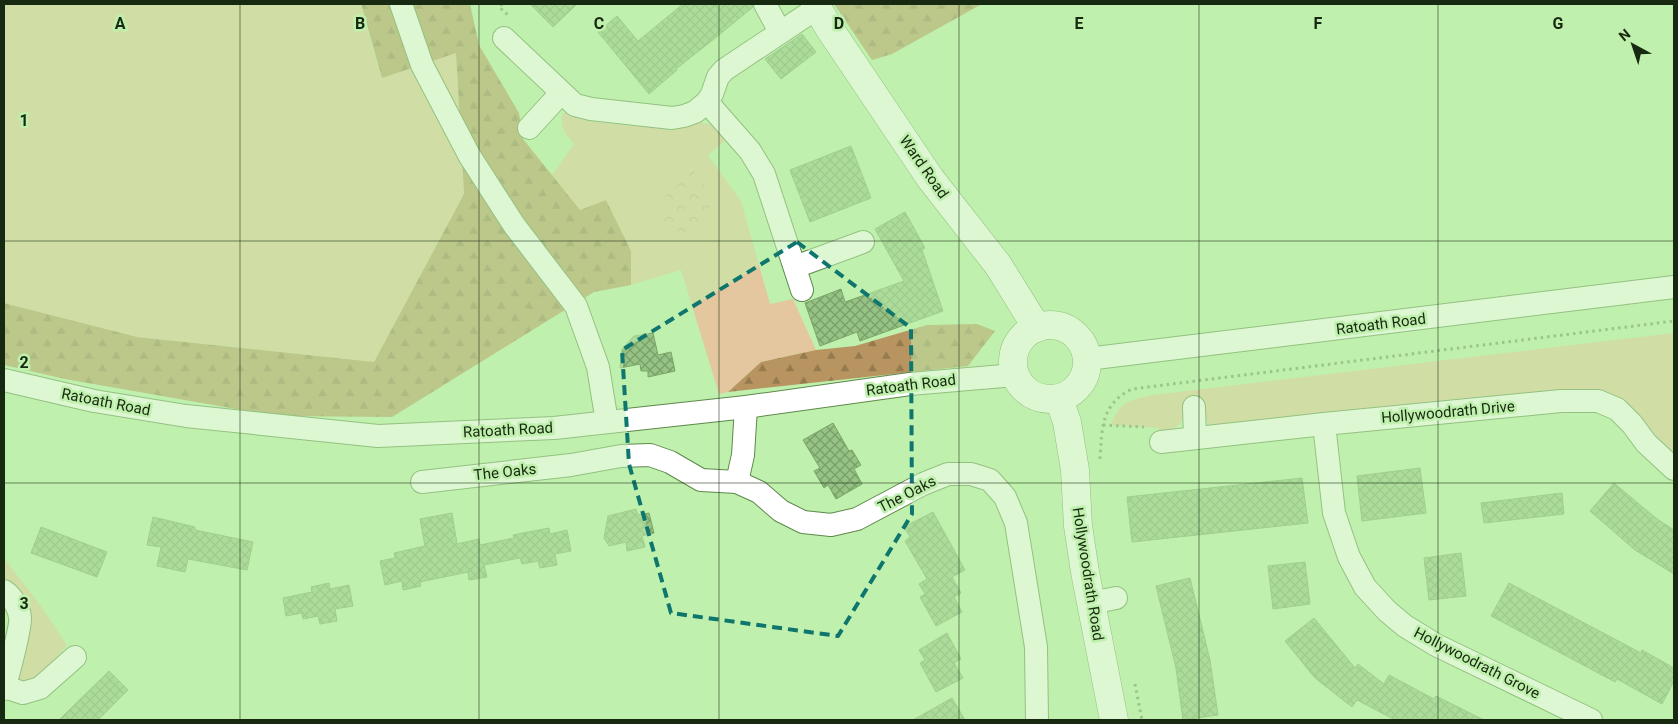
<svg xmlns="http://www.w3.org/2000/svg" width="1678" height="724" font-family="Roboto,sans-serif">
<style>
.grass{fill:#e4c79e}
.forest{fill:url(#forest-firs)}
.park{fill:url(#park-crowns)}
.building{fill:url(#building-cross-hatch);stroke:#79a667}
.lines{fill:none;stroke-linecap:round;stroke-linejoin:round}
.minor-casing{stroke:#5e894b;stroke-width:24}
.major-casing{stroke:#5e894b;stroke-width:29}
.path{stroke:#6f9062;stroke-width:3;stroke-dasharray:2.5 4;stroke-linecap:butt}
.minor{stroke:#fff;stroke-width:22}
.major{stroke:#fff;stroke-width:28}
.marked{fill:none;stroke:#0f766e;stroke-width:4;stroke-dasharray:10 6;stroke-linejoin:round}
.grid{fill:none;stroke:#172910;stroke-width:1;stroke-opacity:0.55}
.labels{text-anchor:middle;stroke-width:5;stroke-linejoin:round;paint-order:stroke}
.street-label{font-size:15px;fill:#172910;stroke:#c0f0ad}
.grid-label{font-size:16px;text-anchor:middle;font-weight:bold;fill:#172910;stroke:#c0f0ad;stroke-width:5;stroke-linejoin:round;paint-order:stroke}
</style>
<defs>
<pattern id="forest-firs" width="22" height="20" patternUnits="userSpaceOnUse" patternTransform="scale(1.25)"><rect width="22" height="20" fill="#b89560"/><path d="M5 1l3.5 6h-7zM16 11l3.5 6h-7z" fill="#957a4e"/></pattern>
<pattern id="park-crowns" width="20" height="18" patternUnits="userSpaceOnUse" patternTransform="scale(1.25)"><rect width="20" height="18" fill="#e4c79e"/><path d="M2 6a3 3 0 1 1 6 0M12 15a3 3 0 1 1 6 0" fill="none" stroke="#c3ab87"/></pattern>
<pattern id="building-cross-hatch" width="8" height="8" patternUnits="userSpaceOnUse" patternTransform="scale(1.25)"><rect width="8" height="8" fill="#95c383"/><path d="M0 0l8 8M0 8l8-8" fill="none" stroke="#799e6a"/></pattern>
</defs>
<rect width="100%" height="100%" fill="#c0f0ad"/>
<g class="grass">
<path d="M4 4H360L377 63 382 78 456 52 464 194 374 362 137 337 4 303Z"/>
<path d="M570 111 587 121 632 126H671L696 123 711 124 726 140 708 155 741 201 770 304 793 299 816 350 761 362 728 392 719 394 681 270 631 285V251L606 200 580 211 552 175 574 144C566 135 558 125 563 113Z"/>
<path d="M1674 333V453L1642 422 1632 408 1611 394H1597L1215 430 1205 420 1185 413C1180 429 1175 428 1160 431L1158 428 1111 425C1121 400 1128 401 1153 395Z"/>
<path d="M4 558 40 605 67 645C55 658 33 691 15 676L18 646 4 585Z"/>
</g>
<g class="forest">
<path d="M361 4H470L479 45 519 113 523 139 580 210 606 200 631 251V285L594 292 392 417 276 416 65 379 4 365V303L137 337 374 362 464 194 456 53 382 78Z"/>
<path d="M834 4H982L892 54 872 60Z"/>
<path d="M977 324 995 331 968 366 728 392 761 362 816 350 855 346 927 325Z"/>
</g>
<path class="park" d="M683 170 693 171 711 191C711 220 702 224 681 241 665 237 664 232 658 218L668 191Z"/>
<g class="building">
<path d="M530 4H577L553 27Z"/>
<path d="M683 4H752L753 7 714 39 676 69 677 70 649 94 598 32 617 16 638 41Z"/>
<path d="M802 34 816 52 781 79 765 59Z"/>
<path d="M851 146 871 198 810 222 790 170Z"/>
<path d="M905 212 925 248 922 250 943 311 860 341 857 332 820 346 805 303 841 289 845 302 904 281 875 229Z"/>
<path d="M653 333 658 355 671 352 675 371 648 377V371H641L640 364 620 368 622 349 634 336Z"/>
<path d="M833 423 849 451 852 450 861 465 854 469 862 484 836 499 828 485 824 488 814 471 820 468 803 440Z"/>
<path d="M1420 468 1426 513 1362 521 1357 476Z"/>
<path d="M1302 478 1308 523 1132 542 1127 497Z"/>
<path d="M1614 483 1657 519 1674 530V574L1635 550 1590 511Z"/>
<path d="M1562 493 1564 514 1484 523 1481 503Z"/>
<path d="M636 509 638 515 649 513 654 533 642 536 645 547 627 551 626 542 609 546 604 538 608 516Z"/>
<path d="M933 512 965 570 952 577 961 593 954 597 962 612 936 626 920 597 925 594 919 584 927 579 905 541 910 537 904 527Z"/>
<path d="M452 513 457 544 479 539 480 545 514 538 513 535 549 528 550 534 567 530 571 551 555 554 557 565 540 568 538 561 522 564 520 558 484 565 487 577 469 580 468 572 420 582 421 586 403 590 402 581 385 585 380 561 395 558 394 553 425 546 420 519Z"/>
<path d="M153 517 195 527V530L253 542 247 570 188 559 185 572 157 566 161 547 147 545Z"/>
<path d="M41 527 107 552 97 577 31 553Z"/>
<path d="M1461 553 1466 596 1429 600 1424 558Z"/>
<path d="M1305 562 1310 604 1273 609 1268 566Z"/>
<path d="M1190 578 1210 660 1218 715 1183 720 1176 668 1156 586Z"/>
<path d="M329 583 330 589 349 585 353 606 335 609 337 621 320 624 318 616 303 619 302 613 286 616 283 598 312 592 311 587Z"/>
<path d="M1509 583 1641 653 1642 650 1674 668V681L1662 704 1617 679 1615 682 1491 616Z"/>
<path d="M1314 618 1355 668 1358 664 1384 684 1389 675 1434 699 1436 696 1484 720H1395L1357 700 1352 707 1315 678 1285 641Z"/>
<path d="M947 633 961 659 954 663 963 678 936 692 920 663 925 660 919 650Z"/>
<path d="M109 671 128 690 98 720H59Z"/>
<path d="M952 698 965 720H913Z"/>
</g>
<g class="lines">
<g class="minor-casing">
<g id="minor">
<path d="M401 4 422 65 469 155 514 225 576 306 598 367 607 422"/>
<path d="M765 4 780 32"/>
<path d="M504 38 575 105 591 109 672 118 684 116 695 112 707 102 712 94 718 77 724 70 817 8"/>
<path d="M707 102 750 151 764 174 802 290"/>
<path d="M529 128 561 93"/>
<path d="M795 267 863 242"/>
<path d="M1087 359 1674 287"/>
<path d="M4 380 94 401 186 416 378 436 554 428 746 407 910 384 1015 375"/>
<path d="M746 407 743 455 737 482 759 492 781 511 803 522 831 525 857 519 923 484 948 474H971L990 480 1005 497 1016 523 1036 647 1037 720"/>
<path d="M1194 407 1195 438"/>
<path d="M1324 424 1334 513 1349 557 1365 587 1387 611 1405 626 1436 645 1591 720"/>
<path d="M1161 442 1324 424 1561 401H1598L1617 409 1632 424 1646 443 1674 469"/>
<path d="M422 482 571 465 621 456 650 455 670 462 701 480 737 482"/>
<path d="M4 591C12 596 19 608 20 617 22 624 7 679 4 689"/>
<path d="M1091 603 1116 598"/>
<path d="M5 687 23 693 40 688 75 657"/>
</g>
</g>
<g class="major-casing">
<g id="major">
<path d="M815 4 829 28 930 178 998 265 1037 328"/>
<circle cx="1050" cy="362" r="37"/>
<path d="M1059 399 1067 422 1075 470 1078 526 1085 572 1114 720"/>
</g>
</g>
<g class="path">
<path d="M502 4 499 7 508 15"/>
<path d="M1103 425 1144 427"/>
<path d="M1100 459C1102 428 1101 404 1132 389L1674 321"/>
<path d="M1135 684 1142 720"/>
</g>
<use href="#minor" class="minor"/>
<use href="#major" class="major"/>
</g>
<path d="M0 0H1678V724H0ZM797 242 911 328 912 514 838 636 671 613 629 464 622 350Z" fill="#c0f0ad" fill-opacity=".55" fill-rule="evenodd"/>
<path class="marked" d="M797 242 911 328 912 514 838 636 671 613 629 464 622 350Z"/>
<path class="grid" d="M240 4V720M479 4V720M719 4V720M959 4V720M1199 4V720M1438 4V720M4 241H1674M4 483H1674"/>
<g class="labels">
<g class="street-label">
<text transform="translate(924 167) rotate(55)" y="5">Ward Road</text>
<text transform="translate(1381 324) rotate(-7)" y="5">Ratoath Road</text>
<text transform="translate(911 385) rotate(-7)" y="5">Ratoath Road</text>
<text transform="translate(106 402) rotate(11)" y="5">Ratoath Road</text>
<text transform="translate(1448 412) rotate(-5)" y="5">Hollywoodrath Drive</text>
<text transform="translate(508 430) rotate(-3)" y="5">Ratoath Road</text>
<text transform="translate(505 472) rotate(-6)" y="5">The Oaks</text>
<text transform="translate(907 494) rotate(-27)" y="5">The Oaks</text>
<text transform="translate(1088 574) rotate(81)" y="5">Hollywoodrath Road</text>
<text transform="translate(1477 663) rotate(27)" y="5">Hollywoodrath Grove</text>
</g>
</g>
<g class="grid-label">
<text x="120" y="29">A</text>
<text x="360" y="29">B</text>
<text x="599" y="29">C</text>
<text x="839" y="29">D</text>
<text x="1079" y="29">E</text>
<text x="1318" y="29">F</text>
<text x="1558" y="29">G</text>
<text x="24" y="126">1</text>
<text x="24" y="368">2</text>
<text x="24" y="609">3</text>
</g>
<rect width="1678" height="724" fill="none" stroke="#172910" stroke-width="10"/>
<g transform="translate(1633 45) rotate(320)" stroke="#c0f0ad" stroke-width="4" paint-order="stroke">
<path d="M0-4L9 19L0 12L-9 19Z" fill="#172910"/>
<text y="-8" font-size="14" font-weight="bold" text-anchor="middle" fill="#172910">N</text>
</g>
</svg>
